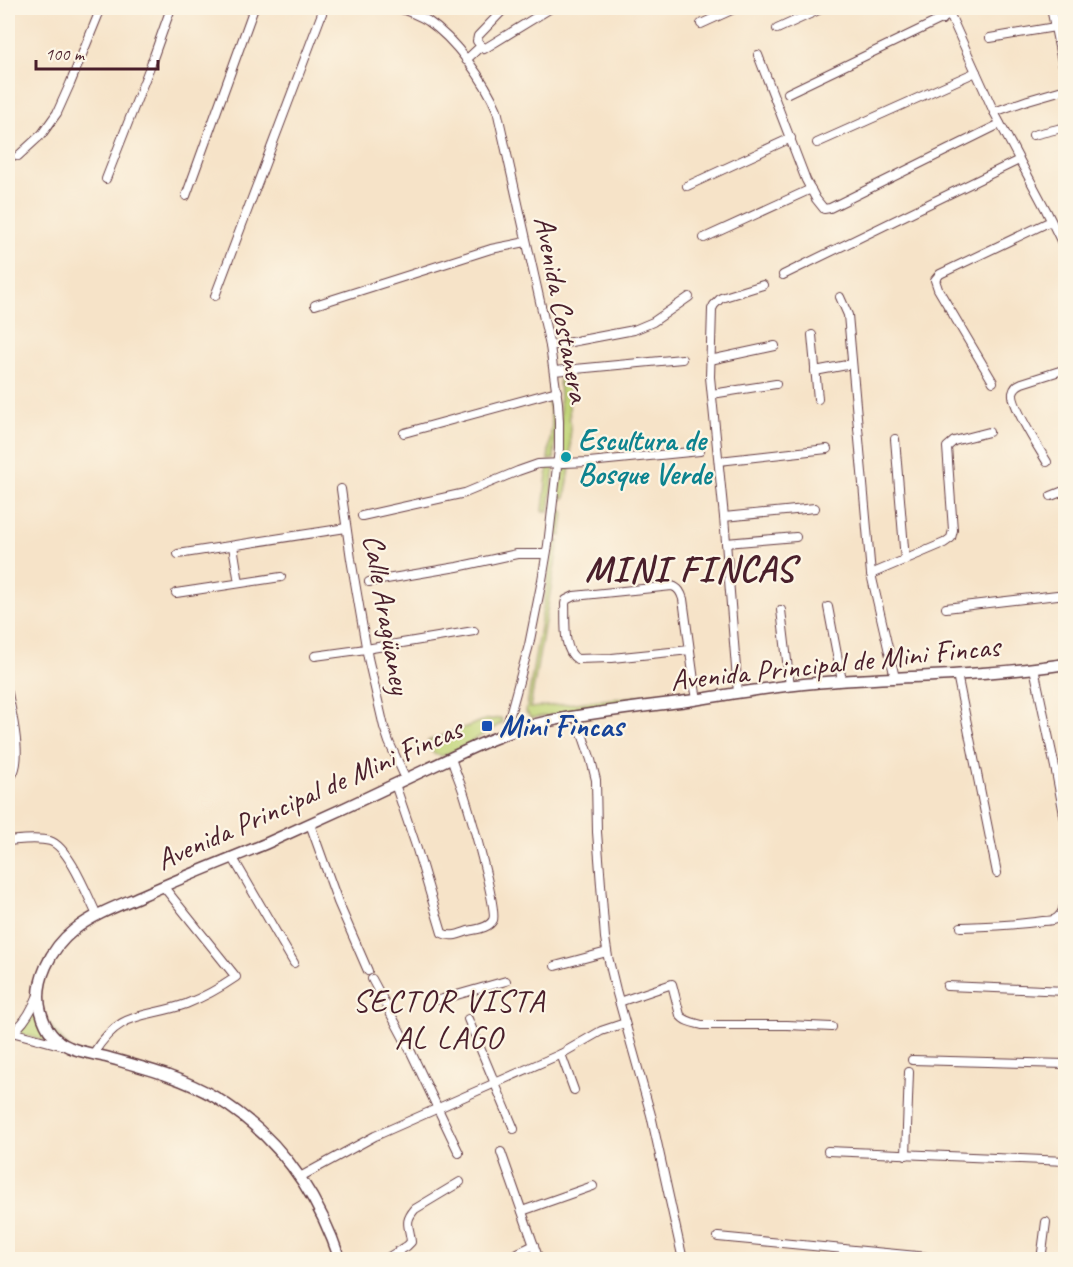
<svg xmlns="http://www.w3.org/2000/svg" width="1073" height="1267" font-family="Caveat,sans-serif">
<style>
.green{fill:#c1d579;stroke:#867a52;stroke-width:1.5}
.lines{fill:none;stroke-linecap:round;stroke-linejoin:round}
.street-casing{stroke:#643c43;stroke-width:10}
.secondary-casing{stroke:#643c43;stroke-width:13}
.street{stroke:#fff;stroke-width:8}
.secondary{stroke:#fff;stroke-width:10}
.culture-dot{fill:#0f9aa8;stroke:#fcf5e5;stroke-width:2}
.transit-dot{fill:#1a4fb4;stroke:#fcf5e5;stroke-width:2}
.labels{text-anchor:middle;stroke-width:4.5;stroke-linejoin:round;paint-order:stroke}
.street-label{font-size:30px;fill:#4a1f2b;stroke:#fcf5e5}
.culture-label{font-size:30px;font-weight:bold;fill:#0d838f;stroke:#fcf5e5;text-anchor:start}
.transit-label{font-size:30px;font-weight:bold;fill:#164399;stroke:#fcf5e5;text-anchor:start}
.neighbourhood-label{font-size:32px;letter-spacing:1.5px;fill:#4a1f2b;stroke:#fcf5e5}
.district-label{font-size:36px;font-weight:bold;letter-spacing:1.5px;fill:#4a1f2b;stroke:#fcf5e5}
</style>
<rect width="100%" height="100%" fill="#fcf5e5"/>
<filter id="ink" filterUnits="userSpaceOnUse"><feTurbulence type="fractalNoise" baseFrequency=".0167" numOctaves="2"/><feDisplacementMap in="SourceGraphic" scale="12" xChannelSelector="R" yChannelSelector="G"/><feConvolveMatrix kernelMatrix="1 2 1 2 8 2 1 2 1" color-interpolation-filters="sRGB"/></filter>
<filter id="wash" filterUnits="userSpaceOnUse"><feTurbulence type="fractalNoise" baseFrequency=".008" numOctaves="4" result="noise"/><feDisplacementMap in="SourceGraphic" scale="24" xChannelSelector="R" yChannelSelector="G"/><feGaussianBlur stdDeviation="1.35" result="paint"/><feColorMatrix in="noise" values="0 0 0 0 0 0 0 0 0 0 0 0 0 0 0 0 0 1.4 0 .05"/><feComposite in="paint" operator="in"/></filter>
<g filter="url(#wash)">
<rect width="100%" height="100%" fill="#f6e3c8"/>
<g class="green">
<path d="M568 372 571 461 562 462 559 373Z"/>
<path d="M552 397 556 422 554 459 548 460 552 424 548 399Z"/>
<path d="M548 466H554L549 511H543Z"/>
<path d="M563 468H570L565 498H558Z"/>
<path d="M557 511H564L561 536 554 535Z"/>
<path d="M554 541H559L530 708 685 691V696L531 718 526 712Z"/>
<path d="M501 718 502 723 466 745 443 756 434 754 428 741 485 720Z"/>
<path d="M34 1006 68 1047 13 1032Z"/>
</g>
</g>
<g filter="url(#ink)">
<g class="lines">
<g class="street-casing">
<g id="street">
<path d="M398 8C408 11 418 15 428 21 455 39 485 81 497 110L550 346 558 403 559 422V449L548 545 542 580 529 645 505 733"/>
<path d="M505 8 478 36 477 41 484 49 551 8"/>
<path d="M936 8 942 20"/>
<path d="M947 8 994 112 1046 210 1066 251"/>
<path d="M1051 8 1066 81"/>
<path d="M701 24 736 8"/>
<path d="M777 29 823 8"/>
<path d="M990 38 1055 27"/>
<path d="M758 55 806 180 816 199 824 209 830 208 1000 124"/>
<path d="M466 60 481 46"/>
<path d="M788 93 950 15"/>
<path d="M994 112 1028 100 1066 89"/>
<path d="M1033 135 1066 127"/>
<path d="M817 143 976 72"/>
<path d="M18 156 42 134 57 113 70 84 101 8"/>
<path d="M106 179 151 64 171 8"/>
<path d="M687 186 791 138"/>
<path d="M186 196 254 8"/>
<path d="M704 238 811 189"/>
<path d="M783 275 1019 160"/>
<path d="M215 296 324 8"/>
<path d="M840 297 848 315 871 574 895 678"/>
<path d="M315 305 491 249 526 242"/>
<path d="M812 335 818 399"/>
<path d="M550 346 634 330 653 322 689 297"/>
<path d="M710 360 775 346"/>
<path d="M554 371 682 359"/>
<path d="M815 371 852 364"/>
<path d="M993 382 938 289 935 280 940 274 1051 221"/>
<path d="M712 394 776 384"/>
<path d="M404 433 557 391"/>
<path d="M895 439 905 560"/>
<path d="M719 461 827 449"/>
<path d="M1047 462C1040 450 1011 405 1013 393 1014 388 1017 385 1022 383L1066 369"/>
<path d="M341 489 351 559 368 658 384 727 389 742 406 779"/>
<path d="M1051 496 1066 490"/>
<path d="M362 516 465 493 518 471 538 464 589 462 700 451"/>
<path d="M724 517 815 508"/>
<path d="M726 543 796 537"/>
<path d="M233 546 239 583"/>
<path d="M178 554 346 528"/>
<path d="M871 574 944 543 951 538 953 530 947 447 954 441 989 432"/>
<path d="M369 582 457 567 517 554H546"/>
<path d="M176 593 281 577"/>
<path d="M828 607 842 681"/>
<path d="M946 608 1066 594"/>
<path d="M781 610 790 686"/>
<path d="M690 650 612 658 577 659C562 650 566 620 565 604L566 600 574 596 672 586C679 588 681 593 683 599L695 688 697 699"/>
<path d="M315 656 366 649 474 631"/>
<path d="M1034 668 1056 772 1066 825"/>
<path d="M957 674 997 873"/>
<path d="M8 693C11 711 26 768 8 779"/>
<path d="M738 693 724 517 710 377 712 309 714 305 721 298 763 285"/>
<path d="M576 716 591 760 596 780 597 832 605 938 608 957 616 990 651 1115 683 1260"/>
<path d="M395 784 416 846 442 933C451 938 459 934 468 931 477 929 489 928 493 920 498 910 470 813 465 797 461 784 455 771 451 758"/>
<path d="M310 824 338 902 368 971"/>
<path d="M8 841C20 840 37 837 50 841 69 847 88 897 97 915"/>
<path d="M233 858 294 963"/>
<path d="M961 927C988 926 1016 925 1043 921 1047 921 1053 921 1057 918 1065 913 1065 900 1066 892"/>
<path d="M555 966 607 952"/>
<path d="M372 979 410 1050 459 1153"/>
<path d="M947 986 1066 991"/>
<path d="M439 1000 506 981"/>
<path d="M619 1002 672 984 680 1015C685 1022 695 1023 702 1025H787L832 1027"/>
<path d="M468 1019 514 1129"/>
<path d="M8 1031 60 1045"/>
<path d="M13 1032C25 1023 32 1010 38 995"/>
<path d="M93 1054C121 1009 143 1019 186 1004 204 997 220 988 236 977L163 886"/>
<path d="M561 1054 574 1090"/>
<path d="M912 1060 1066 1064"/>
<path d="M828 1151 1066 1161"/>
<path d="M501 1152 539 1260"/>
<path d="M906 1155 909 1072"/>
<path d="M300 1177 375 1136 561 1054 601 1031 625 1023"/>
<path d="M522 1211 593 1186"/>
<path d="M718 1237 959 1260"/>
<path d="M384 1260 407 1246 411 1242C410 1226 403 1223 415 1209L460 1182"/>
<path d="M503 1260 534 1245"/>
<path d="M843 1260 844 1249"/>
<path d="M1041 1260 1046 1222"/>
</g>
</g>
<g class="secondary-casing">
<path id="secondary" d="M340 1260C317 1191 278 1135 215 1097 181 1077 144 1068 106 1057 94 1054 80 1052 69 1047 54 1041 45 1027 41 1012 33 982 51 948 74 930 94 914 120 905 143 895 183 877 224 861 265 844 319 820 373 795 427 769 468 750 504 731 549 721 595 712 641 707 687 701 733 694 779 685 826 682 906 676 986 676 1066 664"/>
</g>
<use href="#street" class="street"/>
<use href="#secondary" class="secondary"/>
</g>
</g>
<circle class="culture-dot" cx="566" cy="457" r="6"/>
<rect class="transit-dot" x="481" y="720" width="12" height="12" rx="3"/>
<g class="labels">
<g class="street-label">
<text transform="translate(562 309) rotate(79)" y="10">Avenida Costanera</text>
<text transform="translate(387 614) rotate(80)" y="10">Calle Aragüaney</text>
<text transform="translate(835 663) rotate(-6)" y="10">Avenida Principal de Mini Fincas</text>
<text transform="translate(309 794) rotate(-24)" y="10">Avenida Principal de Mini Fincas</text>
</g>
<g class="culture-label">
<text x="578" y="450">Escultura de<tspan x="578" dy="34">Bosque Verde</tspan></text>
</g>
<g class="transit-label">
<text x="499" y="736">Mini Fincas</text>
</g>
<g class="neighbourhood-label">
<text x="449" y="1011">SECTOR VISTA<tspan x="449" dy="37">AL LAGO</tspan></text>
</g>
<g class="district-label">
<text x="690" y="581">MINI FINCAS</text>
</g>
</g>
<rect width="1073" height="1267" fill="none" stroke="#fcf5e5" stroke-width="30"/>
<path d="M36 60v9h122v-9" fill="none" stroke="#4a1f2b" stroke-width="3"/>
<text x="45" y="60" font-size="18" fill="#4a1f2b" stroke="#fcf5e5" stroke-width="4.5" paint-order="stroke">100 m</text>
</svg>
